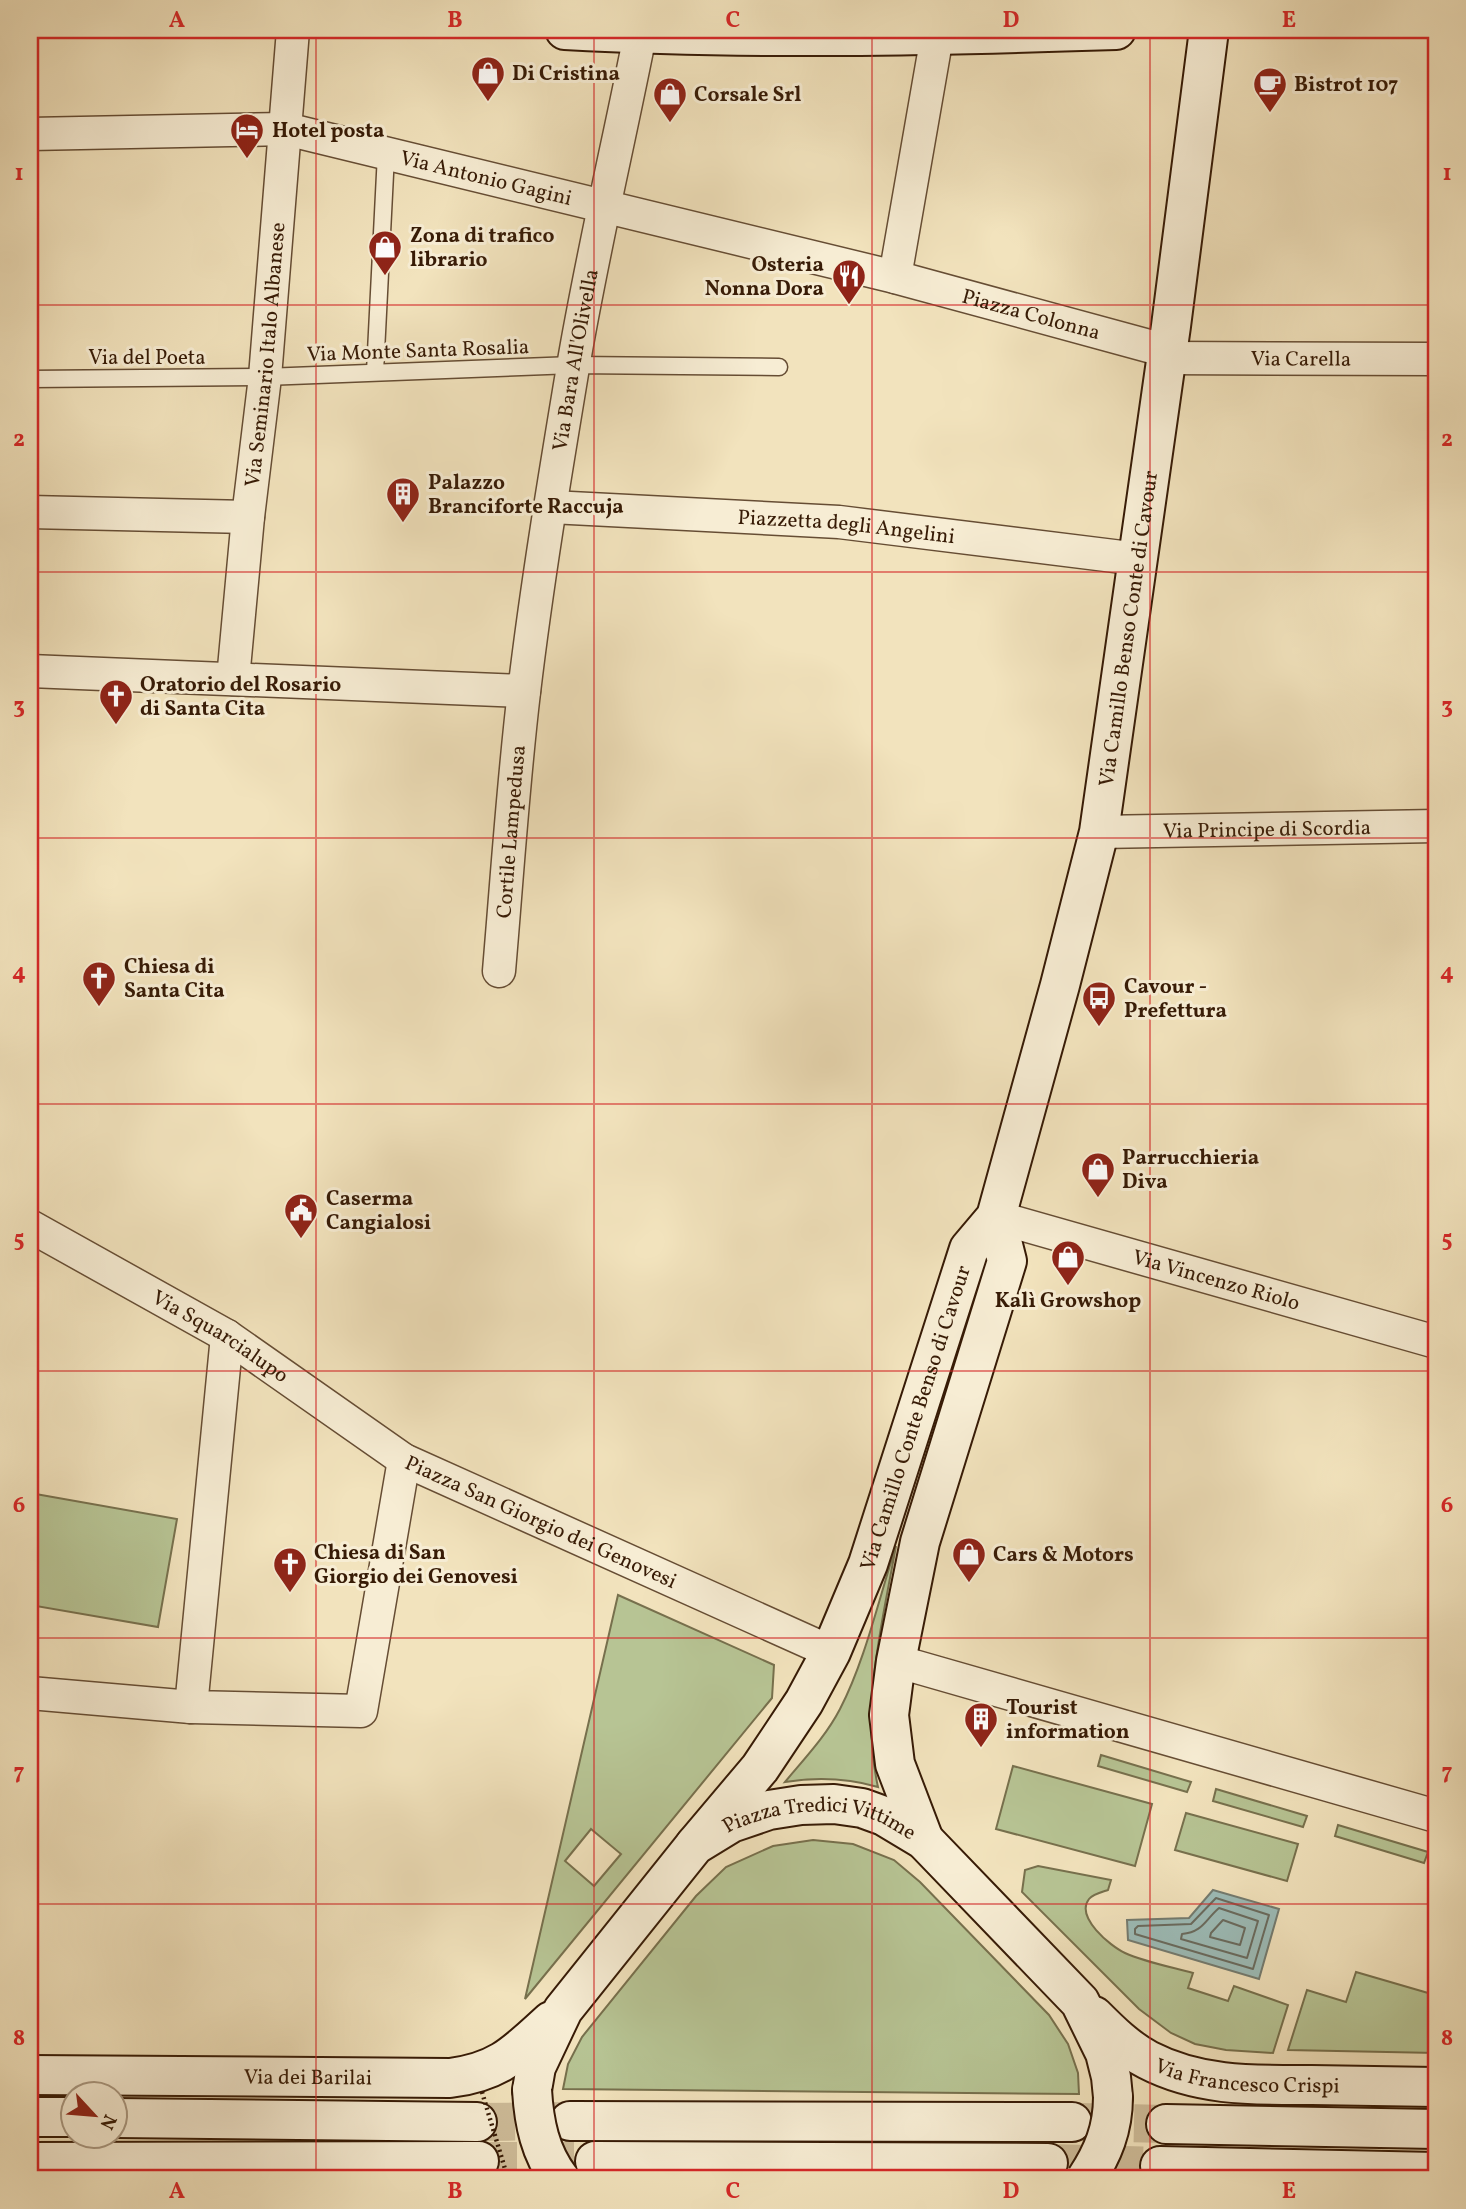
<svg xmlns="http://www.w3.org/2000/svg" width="1466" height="2209" font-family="Vollkorn,serif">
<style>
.green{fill:#b7c494;stroke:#77704d;stroke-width:2;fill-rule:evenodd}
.water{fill:#9dbdb9;stroke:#747c71;stroke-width:2}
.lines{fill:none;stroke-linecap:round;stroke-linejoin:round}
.shore{stroke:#6a6c60;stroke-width:2}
.secondary-tunnel{stroke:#cdbb98;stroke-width:38;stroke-dasharray:38 19;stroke-linecap:butt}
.lane-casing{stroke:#664d34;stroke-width:19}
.street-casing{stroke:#664d34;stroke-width:35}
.secondary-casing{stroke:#371b06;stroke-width:42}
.lane{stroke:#f7edd4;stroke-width:16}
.street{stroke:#f7edd4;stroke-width:32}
.secondary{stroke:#f7edd4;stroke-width:38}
.secondary-bridge-casing{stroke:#371b06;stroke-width:42;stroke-linecap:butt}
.path-bridge{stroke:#371b06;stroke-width:4.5;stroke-dasharray:2 3.5;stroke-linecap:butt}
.secondary-bridge{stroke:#f7edd4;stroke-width:38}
.grid{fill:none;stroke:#d62828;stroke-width:2;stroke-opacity:0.55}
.labels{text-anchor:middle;stroke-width:6;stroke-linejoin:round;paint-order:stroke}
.poi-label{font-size:21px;font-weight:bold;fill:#371b06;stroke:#f7edd4;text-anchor:start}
.street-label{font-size:21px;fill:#371b06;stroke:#f7edd4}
.neatline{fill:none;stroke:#d62828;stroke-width:2.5}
.grid-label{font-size:23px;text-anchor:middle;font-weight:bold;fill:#d62828}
</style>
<rect width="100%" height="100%" fill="#f2e3bd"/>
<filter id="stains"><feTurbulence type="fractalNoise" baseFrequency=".00286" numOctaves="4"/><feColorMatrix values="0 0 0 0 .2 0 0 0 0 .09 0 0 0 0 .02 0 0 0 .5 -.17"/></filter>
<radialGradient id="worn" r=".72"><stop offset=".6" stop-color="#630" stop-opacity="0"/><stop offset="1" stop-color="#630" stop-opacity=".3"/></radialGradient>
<g class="green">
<path d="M30 1493 177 1519 158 1627 30 1605Z"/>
<path d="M896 1546C882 1625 860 1707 878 1787 847 1778 817 1777 785 1782 805 1758 826 1736 840 1709 865 1661 879 1598 896 1546Z"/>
<path d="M618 1595 774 1665 772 1698 525 1999ZM591 1829 621 1854 594 1886 565 1861Z"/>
<path d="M1101 1755 1191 1782 1187 1792 1098 1766Z"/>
<path d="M1013 1766 1152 1804 1135 1866 996 1829Z"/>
<path d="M1216 1789 1307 1816 1303 1827 1213 1801Z"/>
<path d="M1186 1813 1298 1844 1287 1881 1175 1850Z"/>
<path d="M1338 1825 1428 1852 1424 1863 1335 1836Z"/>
<path d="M813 1840 853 1844 894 1860 920 1882 1049 2015 1068 2044 1078 2073 1079 2094 563 2089 568 2064 582 2037 696 1896 726 1867 773 1846Z"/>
<path d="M1038 1866 1111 1880 1108 1890C1102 1892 1093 1894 1089 1899 1075 1917 1110 1946 1125 1953 1145 1962 1171 1967 1193 1973L1188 1988 1228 2001 1234 1986 1288 2005 1273 2053 1226 2050 1195 2044 1171 2033 1139 2009 1022 1892 1025 1870Z"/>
<path d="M1356 1972 1435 1995 1436 1993V2053L1288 2050 1307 1990 1346 2002Z"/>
</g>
<path class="water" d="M1213 1890 1279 1909 1259 1979 1128 1940 1127 1920 1189 1918Z"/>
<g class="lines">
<g class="shore">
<path d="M1216 1898 1269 1915 1253 1969 1135 1934V1929L1138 1926 1191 1924Z"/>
<path d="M1219 1908 1258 1921 1247 1958 1181 1939 1182 1934C1203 1932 1205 1920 1219 1908Z"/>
<path d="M1223 1920 1245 1928 1240 1945 1210 1937 1211 1933Z"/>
</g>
<g class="secondary-tunnel">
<path d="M477 2122 568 2121"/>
<path d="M1077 2122 1166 2124"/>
<path d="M479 2161H595"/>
<path d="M1048 2163 1160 2166"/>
</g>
<g class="lane-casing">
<g id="lane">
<path d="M375 372 386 154"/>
<path d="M30 379 265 377 573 365 779 367"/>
</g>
</g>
<g class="street-casing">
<g id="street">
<path id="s1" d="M30 134 286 129 895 277 1167 351"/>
<path d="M895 277 937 36"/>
<path id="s2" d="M1166 358 1436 359"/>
<path id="s3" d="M551 507 839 522 1138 559"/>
<path d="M30 512 248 517"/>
<path d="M30 671 524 691"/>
<path id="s4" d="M233 679 248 517 265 377 293 30"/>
<path id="s5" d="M1099 832 1436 826"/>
<path id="s6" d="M499 971C507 878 513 784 524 692 537 583 555 475 573 367 592 254 619 142 641 30"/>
<path id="s7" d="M996 1217 1436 1342"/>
<path id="s8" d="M30 1226 227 1336 404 1460 831 1652"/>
<path d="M227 1336 191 1707 361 1711 404 1460"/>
<path d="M896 1661 1436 1816"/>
<path d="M30 1693 191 1707"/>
</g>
</g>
<g class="secondary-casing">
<g id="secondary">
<path d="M565 30C748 40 933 36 1116 30"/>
<path d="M924 1840 895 1764 889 1715 896 1661 920 1542 1007 1261 996 1217"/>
<path id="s9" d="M695 1845 760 1768 804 1702 831 1652 868 1564 969 1249 996 1217 1060 985 1099 832 1171 326 1209 30"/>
<path id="s10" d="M1094 2016C1111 2033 1127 2049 1148 2060 1200 2087 1256 2085 1312 2085 1353 2086 1395 2086 1436 2087"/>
<path id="s11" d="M30 2075 450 2078C499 2072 516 2053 551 2021"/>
<path id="s12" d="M532 2090 536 2067 563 2010 695 1845 731 1823 769 1810 801 1805 834 1804 862 1808 884 1816 924 1840 1080 2002 1105 2053 1111 2077 1113 2097"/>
<path d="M30 2117H74"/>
<path d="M116 2118 477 2122"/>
<path d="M570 2121 1072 2122"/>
<path d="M1166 2124 1436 2129"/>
<path d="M595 2161 1048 2163"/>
<path d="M30 2162 479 2161"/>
<path d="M1160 2166 1436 2172"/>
</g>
</g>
<use href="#lane" class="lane"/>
<use href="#street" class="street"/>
<use href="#secondary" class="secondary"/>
<g class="secondary-bridge-casing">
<g id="secondary-bridge">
<path d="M532 2090C534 2123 540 2153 560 2179"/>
<path d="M1086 2179C1103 2153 1113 2129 1113 2097"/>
</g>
</g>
<path class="path-bridge" d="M482 2092 508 2179"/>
<use href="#secondary-bridge" class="secondary-bridge"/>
</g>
<path class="grid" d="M316 30V2179M594 30V2179M872 30V2179M1150 30V2179M30 305H1436M30 572H1436M30 838H1436M30 1104H1436M30 1371H1436M30 1638H1436M30 1904H1436"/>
<defs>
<g id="shop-pin" transform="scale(1.75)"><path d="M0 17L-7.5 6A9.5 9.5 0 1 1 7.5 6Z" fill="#8f2418" stroke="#f7edd4"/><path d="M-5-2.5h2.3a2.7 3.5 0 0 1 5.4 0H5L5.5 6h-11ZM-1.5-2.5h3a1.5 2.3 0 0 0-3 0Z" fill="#fff"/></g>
<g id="cafe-pin" transform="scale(1.75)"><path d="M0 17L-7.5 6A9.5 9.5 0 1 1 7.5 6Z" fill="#8f2418" stroke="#f7edd4"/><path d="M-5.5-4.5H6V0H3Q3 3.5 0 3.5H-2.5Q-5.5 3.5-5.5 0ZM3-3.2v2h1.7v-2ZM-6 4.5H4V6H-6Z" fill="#fff"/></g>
<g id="hotel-pin" transform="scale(1.75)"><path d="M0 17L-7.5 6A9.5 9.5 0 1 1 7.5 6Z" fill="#8f2418" stroke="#f7edd4"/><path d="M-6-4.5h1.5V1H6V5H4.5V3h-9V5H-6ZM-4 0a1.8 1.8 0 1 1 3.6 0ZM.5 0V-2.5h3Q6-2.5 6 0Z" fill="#fff"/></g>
<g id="restaurant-pin" transform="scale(1.75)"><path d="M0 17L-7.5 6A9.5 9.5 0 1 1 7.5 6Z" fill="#8f2418" stroke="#f7edd4"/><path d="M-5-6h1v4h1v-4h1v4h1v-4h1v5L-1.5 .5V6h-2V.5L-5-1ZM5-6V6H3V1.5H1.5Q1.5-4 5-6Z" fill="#fff"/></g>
<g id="building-pin" transform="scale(1.75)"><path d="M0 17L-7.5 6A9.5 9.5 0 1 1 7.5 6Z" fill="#8f2418" stroke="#f7edd4"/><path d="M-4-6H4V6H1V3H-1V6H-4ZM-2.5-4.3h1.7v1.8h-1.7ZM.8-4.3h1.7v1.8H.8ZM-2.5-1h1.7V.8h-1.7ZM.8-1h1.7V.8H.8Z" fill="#fff"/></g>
<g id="church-pin" transform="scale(1.75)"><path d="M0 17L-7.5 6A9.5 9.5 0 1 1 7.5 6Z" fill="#8f2418" stroke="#f7edd4"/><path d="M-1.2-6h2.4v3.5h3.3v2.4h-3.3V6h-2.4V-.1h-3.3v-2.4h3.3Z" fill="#fff"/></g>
<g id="bus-pin" transform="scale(1.75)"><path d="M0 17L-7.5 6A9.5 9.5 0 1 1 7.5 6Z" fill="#8f2418" stroke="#f7edd4"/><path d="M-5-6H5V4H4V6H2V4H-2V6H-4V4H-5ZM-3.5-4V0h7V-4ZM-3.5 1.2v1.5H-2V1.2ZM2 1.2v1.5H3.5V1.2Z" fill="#fff"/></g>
<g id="civic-pin" transform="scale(1.75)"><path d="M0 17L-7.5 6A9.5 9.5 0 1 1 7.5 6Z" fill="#8f2418" stroke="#f7edd4"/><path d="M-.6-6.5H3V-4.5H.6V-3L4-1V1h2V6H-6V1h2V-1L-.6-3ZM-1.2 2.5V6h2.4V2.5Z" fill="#fff"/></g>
</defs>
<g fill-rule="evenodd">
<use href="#shop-pin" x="488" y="73"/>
<use href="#cafe-pin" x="1270" y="84"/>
<use href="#shop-pin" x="670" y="94"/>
<use href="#hotel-pin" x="247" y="130"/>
<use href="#shop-pin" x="385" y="247"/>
<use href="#restaurant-pin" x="849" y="276"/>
<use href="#building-pin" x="403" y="494"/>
<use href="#church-pin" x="116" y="696"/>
<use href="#church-pin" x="99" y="978"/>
<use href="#bus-pin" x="1099" y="998"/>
<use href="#shop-pin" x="1098" y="1169"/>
<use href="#civic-pin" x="301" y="1210"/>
<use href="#shop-pin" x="1068" y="1257"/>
<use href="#shop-pin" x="969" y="1554"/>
<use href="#church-pin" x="290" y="1564"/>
<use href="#building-pin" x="981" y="1719"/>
</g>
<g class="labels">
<g class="poi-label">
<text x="512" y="80">Di Cristina</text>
<text x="1294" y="91">Bistrot 107</text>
<text x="694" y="101">Corsale Srl</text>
<text x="272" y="137">Hotel posta</text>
<text x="410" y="242">Zona di trafico<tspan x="410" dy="24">librario</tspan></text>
<text x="824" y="271" text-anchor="end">Osteria<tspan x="824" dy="24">Nonna Dora</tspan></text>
<text x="428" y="489">Palazzo<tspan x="428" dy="24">Branciforte Raccuja</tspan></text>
<text x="140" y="691">Oratorio del Rosario<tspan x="140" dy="24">di Santa Cita</tspan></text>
<text x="124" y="973">Chiesa di<tspan x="124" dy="24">Santa Cita</tspan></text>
<text x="1124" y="993">Cavour -<tspan x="1124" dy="24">Prefettura</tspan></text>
<text x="1122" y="1164">Parrucchieria<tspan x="1122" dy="24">Diva</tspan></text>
<text x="326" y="1205">Caserma<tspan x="326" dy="24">Cangialosi</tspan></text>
<text x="1068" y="1307" text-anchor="middle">Kalì Growshop</text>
<text x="314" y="1559">Chiesa di San<tspan x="314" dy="24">Giorgio dei Genovesi</tspan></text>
<text x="993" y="1561">Cars &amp; Motors</text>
<text x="1006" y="1714">Tourist<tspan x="1006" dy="24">information</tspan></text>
</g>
<g class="street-label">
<text dy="7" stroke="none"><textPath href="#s1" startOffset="462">Via Antonio Gagini</textPath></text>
<text dy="7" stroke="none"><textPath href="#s1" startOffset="1024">Piazza Colonna</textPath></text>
<text transform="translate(418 350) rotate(-2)" y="7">Via Monte Santa Rosalia</text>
<text dy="7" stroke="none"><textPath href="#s4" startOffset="326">Via Seminario Italo Albanese</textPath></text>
<text x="147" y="364">Via del Poeta</text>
<text dy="7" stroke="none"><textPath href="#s6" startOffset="616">Via Bara All'Olivella</textPath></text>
<text dy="7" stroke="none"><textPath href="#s2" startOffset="135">Via Carella</textPath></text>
<text dy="7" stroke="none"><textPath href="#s3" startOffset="296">Piazzetta degli Angelini</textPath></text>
<text dy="7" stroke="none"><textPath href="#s9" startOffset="1309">Via Camillo Benso Conte di Cavour</textPath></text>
<text dy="7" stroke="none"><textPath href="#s5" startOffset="168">Via Principe di Scordia</textPath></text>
<text dy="7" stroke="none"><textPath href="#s6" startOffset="140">Cortile Lampedusa</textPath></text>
<text dy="7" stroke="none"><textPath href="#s7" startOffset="229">Via Vincenzo Riolo</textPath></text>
<text dy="7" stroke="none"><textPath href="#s8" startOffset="220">Via Squarcialupo</textPath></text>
<text dy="7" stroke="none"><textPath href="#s9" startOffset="486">Via Camillo Conte Benso di Cavour</textPath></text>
<text dy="7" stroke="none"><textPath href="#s8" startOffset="592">Piazza San Giorgio dei Genovesi</textPath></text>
<text dy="7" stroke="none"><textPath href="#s12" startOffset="432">Piazza Tredici Vittime</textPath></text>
<text dy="7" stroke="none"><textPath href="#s10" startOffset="172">Via Francesco Crispi</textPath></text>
<text dy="7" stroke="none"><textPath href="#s11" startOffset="278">Via dei Barilai</textPath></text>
</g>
</g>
<rect width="1466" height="2209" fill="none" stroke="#f2e3bd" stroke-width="77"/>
<g transform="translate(94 2115) rotate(116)"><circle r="33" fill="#f7edd4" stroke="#aa9982" stroke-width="2"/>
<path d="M0-5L12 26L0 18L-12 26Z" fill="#8f2418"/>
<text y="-10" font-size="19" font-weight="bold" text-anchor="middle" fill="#371b06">N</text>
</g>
<rect x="38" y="38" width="1390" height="2132" class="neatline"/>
<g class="grid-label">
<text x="177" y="27">A</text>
<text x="455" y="27">B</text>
<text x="733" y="27">C</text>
<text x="1011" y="27">D</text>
<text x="1289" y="27">E</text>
<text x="19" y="180">1</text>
<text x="1447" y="180">1</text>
<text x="19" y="446">2</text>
<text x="1447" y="446">2</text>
<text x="19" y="713">3</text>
<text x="1447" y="713">3</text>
<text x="19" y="979">4</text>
<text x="1447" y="979">4</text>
<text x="19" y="1246">5</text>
<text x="1447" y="1246">5</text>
<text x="19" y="1512">6</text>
<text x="1447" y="1512">6</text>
<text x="19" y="1779">7</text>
<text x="1447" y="1779">7</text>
<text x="19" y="2045">8</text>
<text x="1447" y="2045">8</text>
<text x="177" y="2198">A</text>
<text x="455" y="2198">B</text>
<text x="733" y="2198">C</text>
<text x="1011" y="2198">D</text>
<text x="1289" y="2198">E</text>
</g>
<rect width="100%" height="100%" filter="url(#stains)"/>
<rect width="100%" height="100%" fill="url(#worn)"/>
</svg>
